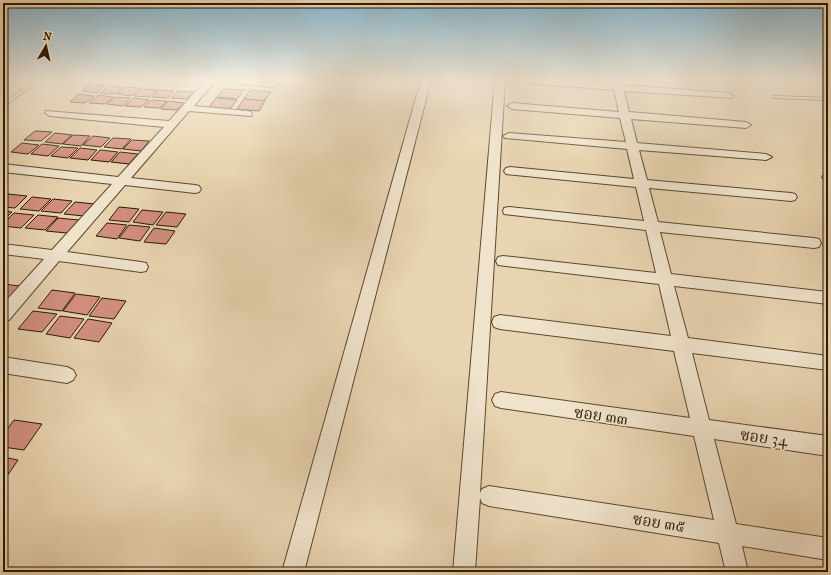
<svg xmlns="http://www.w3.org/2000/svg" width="831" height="575" font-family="'IM FELL French Canon','Noto Serif Thai',serif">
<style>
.building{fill:#d38f7f;stroke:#2b1a03}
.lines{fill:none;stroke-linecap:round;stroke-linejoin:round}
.service-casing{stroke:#5a482e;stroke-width:2}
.minor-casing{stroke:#5a482e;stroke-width:2}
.service{fill:#f0e3cc;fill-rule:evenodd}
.minor{fill:#f0e3cc;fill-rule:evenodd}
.labels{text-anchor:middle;stroke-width:3.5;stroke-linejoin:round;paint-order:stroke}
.near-street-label{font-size:16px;fill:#2b1a03;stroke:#f0e3cc}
</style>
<rect width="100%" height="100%" fill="#e8d4b0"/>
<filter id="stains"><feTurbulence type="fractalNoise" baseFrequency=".005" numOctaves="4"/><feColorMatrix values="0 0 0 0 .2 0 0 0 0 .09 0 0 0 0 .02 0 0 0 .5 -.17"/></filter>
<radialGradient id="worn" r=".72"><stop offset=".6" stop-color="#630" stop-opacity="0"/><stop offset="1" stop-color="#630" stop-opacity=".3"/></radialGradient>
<g class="building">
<path d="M90 84 105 85 97 93 82 91Z"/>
<path d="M108 86 123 87 115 94 100 93Z"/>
<path d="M125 87 140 88 132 96 117 94Z"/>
<path d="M141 89 157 90 150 97 134 96Z"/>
<path d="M224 89 244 90 237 99 217 97Z"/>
<path d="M159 90 174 91 168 98 152 97Z"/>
<path d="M250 90 271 92 264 101 244 99Z"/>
<path d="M178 91 193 92 187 99 171 98Z"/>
<path d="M78 94 94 96 85 103 70 102Z"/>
<path d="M98 95 113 97 105 104 89 103Z"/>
<path d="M115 97 130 98 123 106 107 104Z"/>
<path d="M133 98 149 100 141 107 125 106Z"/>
<path d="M216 98 237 100 230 109 209 107Z"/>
<path d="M244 99 265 101 259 111 237 109Z"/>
<path d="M151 100 167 101 160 108 144 107Z"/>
<path d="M168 101 184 103 177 110 161 109Z"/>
<path d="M35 131 52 132 41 141 24 140Z"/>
<path d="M55 133 72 135 62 144 45 142Z"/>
<path d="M73 135 90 136 81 146 63 144Z"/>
<path d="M93 136 110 138 101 147 83 145Z"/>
<path d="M113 138 131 139 122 149 104 147Z"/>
<path d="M132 140 149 141 141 151 123 149Z"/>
<path d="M22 143 39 145 28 154 11 152Z"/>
<path d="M42 144 59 146 48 156 31 154Z"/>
<path d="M61 147 78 148 68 158 51 156Z"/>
<path d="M80 148 97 150 88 160 70 158Z"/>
<path d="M100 150 118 152 109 162 91 160Z"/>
<path d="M120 152 138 154 129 164 111 162Z"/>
<path d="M8 194 27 196 15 208 3 207V199Z"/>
<path d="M32 197 51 199 39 211 20 209Z"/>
<path d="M53 199 72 201 61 213 41 211Z"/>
<path d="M75 202 95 204 84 216 64 214Z"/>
<path d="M119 207 139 209 129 222 109 220Z"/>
<path d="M142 210 163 212 153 225 133 222Z"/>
<path d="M3 211 12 212 3 221Z"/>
<path d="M166 212 186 214 177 227 156 225Z"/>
<path d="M14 213 34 215 21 228 3 226V224Z"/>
<path d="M38 215 58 217 45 230 25 228Z"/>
<path d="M58 218 79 220 67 233 46 231Z"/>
<path d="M107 223 127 225 117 239 96 236Z"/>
<path d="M129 225 150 227 140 241 119 238Z"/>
<path d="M154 228 175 231 166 244 144 242Z"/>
<path d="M3 284 20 286 4 304 3 303Z"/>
<path d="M52 290 75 293 62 311 38 308Z"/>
<path d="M76 294 100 297 87 315 63 311Z"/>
<path d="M102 298 126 301 114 319 89 316Z"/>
<path d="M33 311 57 314 42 332 18 329Z"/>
<path d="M60 316 84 319 70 338 46 334Z"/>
<path d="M88 319 112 323 99 342 74 338Z"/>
<path d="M14 420 42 424 24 450 3 447V435Z"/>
<path d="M3 457 18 460 3 482Z"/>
</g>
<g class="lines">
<g class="service-casing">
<g id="service">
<path d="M34 80H39L3 107V104Z"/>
<path d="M774 96 828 98V100L776 98H774Z"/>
<path d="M828 175V179L823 178 822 177 823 176Z"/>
</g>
</g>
<g class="minor-casing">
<g id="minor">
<path d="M206 80C219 80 270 76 277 84L272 87 215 81 194 106 247 111 251 112 252 114 251 116 189 111 131 178 195 185 199 186 201 189 199 192 195 193 125 185 67 252 141 262 146 263 148 267 146 271 141 272 59 261 9 320 3 321V304L44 259 3 254V244L52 250 112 184 3 172V164L118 177 164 127 50 116 45 113 46 111 169 121Z"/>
<path d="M421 80H431L304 572H282Z"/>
<path d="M495 80H505L480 493 482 489 489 486 714 520 694 436 501 408 495 406 492 400 495 394 501 392 690 418 674 351 500 329 494 327 492 322 494 317 500 315 671 336 659 284 498 265 496 261 498 257 503 256 656 273 646 230 504 214 503 211 504 208 509 207 644 221 636 187 506 174 504 171 506 168 510 167 634 179 627 149 505 138 503 136 509 133 626 142 620 118 512 109 507 106 512 103 619 112 614 90 525 83 520 80H561L612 84 611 80H621L622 85 729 93 734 96 733 98 624 91 629 112 746 122 751 125 746 128 631 119 637 143 766 154 772 157 766 160 639 150 647 180 791 193 795 194 797 197 795 200 791 201 649 188 658 222 814 238 819 239 821 243 819 247 814 248 660 232 671 274 828 292V304L674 286 688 338 828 356V370L692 353 709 420 828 436V456L714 439 736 524 828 538V560L742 546 748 572H726L719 543 489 506 482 503 480 498 475 572H453Z"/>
<path d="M3 357 67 367 73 370 76 375 73 380 67 383 3 373Z"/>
</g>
</g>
<use href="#service" class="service"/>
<use href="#minor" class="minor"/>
</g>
<linearGradient id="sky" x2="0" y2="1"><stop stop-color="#87b6cf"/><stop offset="0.5" stop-color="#f5ecdb"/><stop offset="1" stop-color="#f5ecdb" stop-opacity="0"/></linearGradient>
<rect width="831" height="160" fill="url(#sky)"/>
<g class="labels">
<g class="near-street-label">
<text transform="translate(601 415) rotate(8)" y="6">ซอย ๓๓</text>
<text transform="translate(764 437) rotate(8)" y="6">ซอย 34</text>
<text transform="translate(659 522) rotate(9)" y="6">ซอย ๓๕</text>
</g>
</g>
<rect width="831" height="575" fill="none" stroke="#e8d4b0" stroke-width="16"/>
<rect x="4" y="4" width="823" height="567" fill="none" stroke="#2b1a03" stroke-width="2"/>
<rect x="8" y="8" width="815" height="559" fill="none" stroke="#2b1a03"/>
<g transform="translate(46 46) rotate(9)" stroke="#f0e3cc" stroke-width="3" paint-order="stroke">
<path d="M0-3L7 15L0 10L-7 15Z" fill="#2b1a03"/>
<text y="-6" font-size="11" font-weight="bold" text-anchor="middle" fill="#2b1a03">N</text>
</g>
<rect width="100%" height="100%" filter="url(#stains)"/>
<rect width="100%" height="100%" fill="url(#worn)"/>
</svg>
